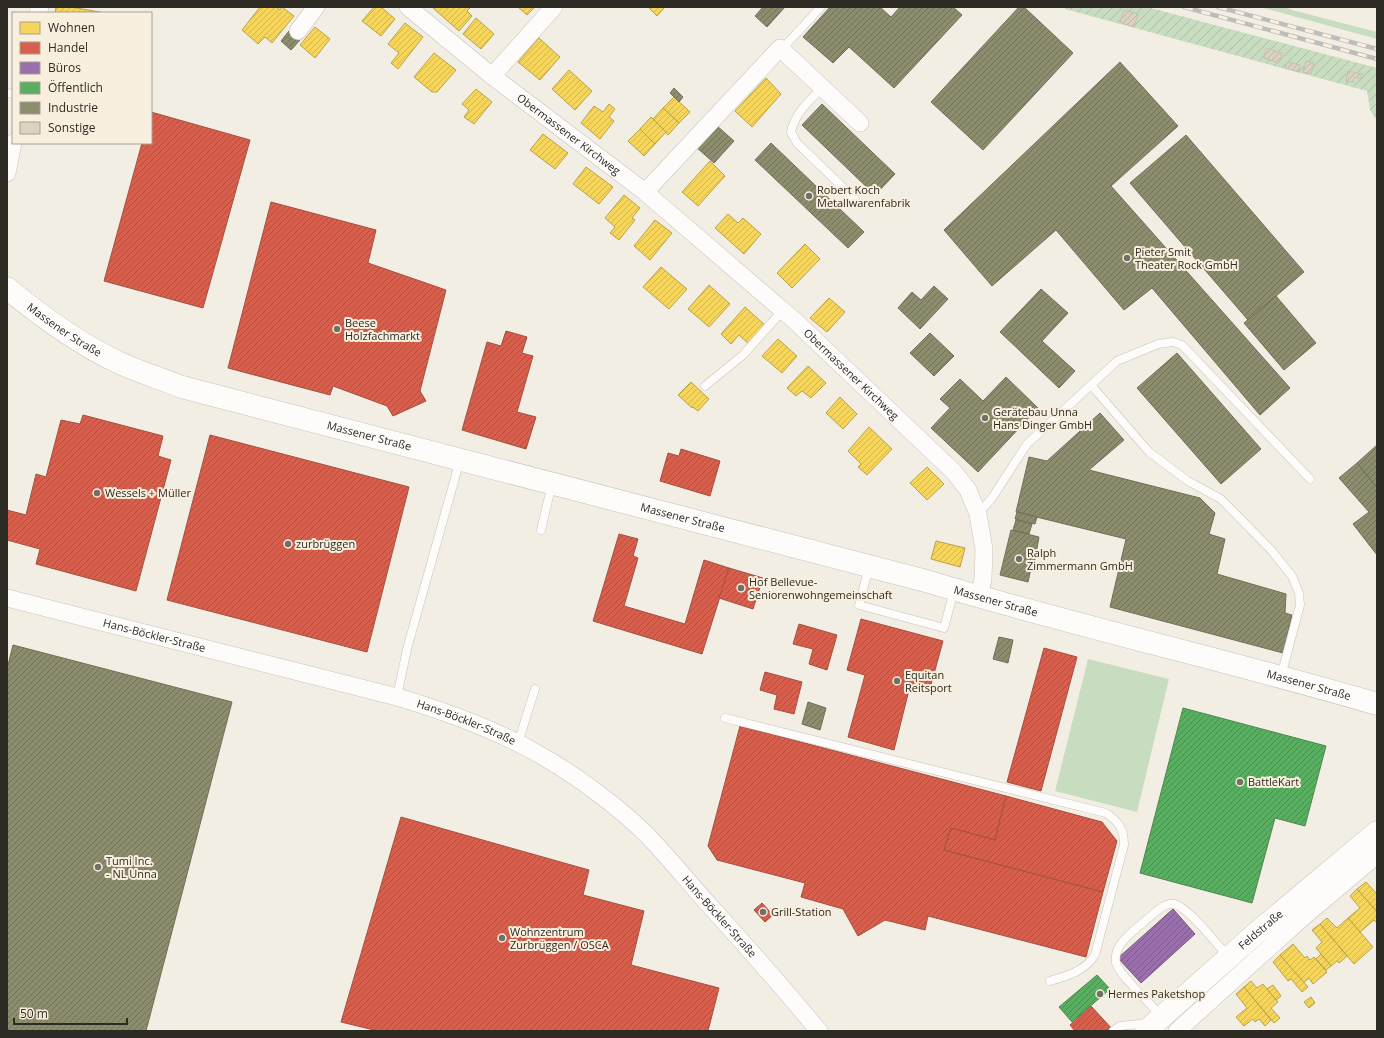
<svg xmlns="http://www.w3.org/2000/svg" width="1384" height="1038" font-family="'Open Sans',sans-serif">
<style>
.green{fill:#c8ddbf}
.garden{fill:url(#garden-furrows)}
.homes{fill:url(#homes-hatch);stroke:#baa24b}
.shops{fill:url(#shops-hatch);stroke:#a45041}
.offices{fill:url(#offices-hatch);stroke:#795b82}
.public{fill:url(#public-hatch);stroke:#4d864f}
.industry{fill:url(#industry-hatch);stroke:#706f58}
.building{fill:url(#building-hatch);stroke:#c4c0b8}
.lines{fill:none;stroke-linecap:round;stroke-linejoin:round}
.lane-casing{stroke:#c7c3bb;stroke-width:9}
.street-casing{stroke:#c7c3bb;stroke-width:18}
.secondary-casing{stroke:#c7c3bb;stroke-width:23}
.lane{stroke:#fdfcfb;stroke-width:8}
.street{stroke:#fdfcfb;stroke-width:17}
.secondary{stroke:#fdfcfb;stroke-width:22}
.rail-casing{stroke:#bdbdba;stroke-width:4.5}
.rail{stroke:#f9efde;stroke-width:3;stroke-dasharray:9;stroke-linecap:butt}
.poi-dot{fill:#736f67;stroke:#f9efde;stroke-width:1.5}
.labels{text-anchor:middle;stroke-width:4;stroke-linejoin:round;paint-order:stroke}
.street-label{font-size:11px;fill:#2e2a24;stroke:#f9efde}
.poi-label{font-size:11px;fill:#2e2a24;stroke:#f9efde;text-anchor:start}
</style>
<defs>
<pattern id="garden-furrows" width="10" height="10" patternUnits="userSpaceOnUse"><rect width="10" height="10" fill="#c8ddbf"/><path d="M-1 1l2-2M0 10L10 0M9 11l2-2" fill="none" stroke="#acbea4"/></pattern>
<pattern id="homes-hatch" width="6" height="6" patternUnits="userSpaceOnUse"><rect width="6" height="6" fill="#f6d55c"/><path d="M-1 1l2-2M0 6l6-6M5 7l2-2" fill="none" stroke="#d3b750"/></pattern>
<pattern id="shops-hatch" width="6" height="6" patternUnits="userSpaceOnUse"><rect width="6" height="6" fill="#d6604d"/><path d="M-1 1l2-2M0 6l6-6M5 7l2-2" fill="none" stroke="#ae4f40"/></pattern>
<pattern id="offices-hatch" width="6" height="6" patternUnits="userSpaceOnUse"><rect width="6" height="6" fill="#9970ab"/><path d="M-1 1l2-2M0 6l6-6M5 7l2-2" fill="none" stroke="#7d5c8b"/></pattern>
<pattern id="public-hatch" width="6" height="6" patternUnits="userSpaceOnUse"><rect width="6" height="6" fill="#5aae61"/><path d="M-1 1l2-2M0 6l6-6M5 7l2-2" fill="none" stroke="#4b8e50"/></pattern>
<pattern id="industry-hatch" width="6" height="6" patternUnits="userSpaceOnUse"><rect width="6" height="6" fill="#8c8c6e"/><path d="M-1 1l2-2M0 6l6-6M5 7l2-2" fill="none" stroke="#73735a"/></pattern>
<pattern id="building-hatch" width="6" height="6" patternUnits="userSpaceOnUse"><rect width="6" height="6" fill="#dcd2c0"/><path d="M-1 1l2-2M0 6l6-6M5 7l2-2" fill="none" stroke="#bdb4a5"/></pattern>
</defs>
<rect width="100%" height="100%" fill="#f3eee4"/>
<g class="green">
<path d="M1260 7H1286L1292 10 1377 32V39Z"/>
<path d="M1088 659 1169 679 1137 812 1055 791Z"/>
</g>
<path class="garden" d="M1065 7H1147L1377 68V121L1370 110 1367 91 1065 9Z"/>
<g class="homes">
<path d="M56 7H71L100 12 55 13Z"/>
<path d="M260 7H276L280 10 282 7 294 16 272 43 265 37 258 44 242 30Z"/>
<path d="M374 7H381L395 19 381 36 362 21Z"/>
<path d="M433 7H471L467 11 472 16 459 31 433 8Z"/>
<path d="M518 7H535L527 15Z"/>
<path d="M648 7H665L657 16Z"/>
<path d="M476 18 494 34 481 49 463 34Z"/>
<path d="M405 23 423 37 398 69 391 63 399 53 388 44Z"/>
<path d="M315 27 330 39 315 58 300 45Z"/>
<path d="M539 38 560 57 540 80 518 62Z"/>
<path d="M434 53 456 70 437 92H432L414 77Z"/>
<path d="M569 70 592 91 575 110 552 89Z"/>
<path d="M766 78 781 94 752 127 735 111Z"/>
<path d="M476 89 492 102 474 124 464 117 469 110 462 104Z"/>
<path d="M674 97 690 112 679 123 663 108Z"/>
<path d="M609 104 615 109 609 117 614 121 600 139 581 123 594 106 603 112Z"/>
<path d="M663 108 679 123 668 135 653 119Z"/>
<path d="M651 117 666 132 655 144 640 129Z"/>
<path d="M640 129 655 144 644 156 628 141Z"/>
<path d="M543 134 568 153 555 169 530 150Z"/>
<path d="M710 161 725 176 698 206 682 192Z"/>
<path d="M586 167 613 187 599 204 573 184Z"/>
<path d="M624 195 640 208 632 218 635 220 619 240 610 233 615 227 605 218Z"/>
<path d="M728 214 738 223 743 218 761 234 744 254 715 228Z"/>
<path d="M655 220 672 233 650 260 634 246Z"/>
<path d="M805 244 820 259 792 288 777 273Z"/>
<path d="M661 267 687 289 669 309 643 287Z"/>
<path d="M709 285 730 304 709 327 688 309Z"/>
<path d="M829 298 845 312 827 332 810 318Z"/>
<path d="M745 307 766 326 749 344 739 335 731 344 721 334Z"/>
<path d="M778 339 797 356 782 373 762 356Z"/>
<path d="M808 366 826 383 811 398 802 391 796 396 787 388Z"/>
<path d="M691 382 709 399 698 411 693 407 692 408 678 395Z"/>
<path d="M840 397 857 414 843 429 826 413Z"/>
<path d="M869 427 892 449 867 475 858 467 861 464 848 451Z"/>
<path d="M927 467 944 484 927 500 910 483Z"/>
<path d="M936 541 965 548 960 567 931 559Z"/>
<path d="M1366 882 1377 894V912L1357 889Z"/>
<path d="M1357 889 1377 912V923L1374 920 1360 932 1348 918 1360 908 1350 896Z"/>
<path d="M1327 918 1337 928 1348 918 1373 947 1354 964 1320 924Z"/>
<path d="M1320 924 1347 956 1339 963 1337 961 1331 966 1316 948 1322 942 1312 930Z"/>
<path d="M1293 944 1305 958 1307 956 1310 960 1314 957 1327 972 1313 984 1309 978 1303 983 1280 955Z"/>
<path d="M1321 954 1331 966 1326 970 1316 959Z"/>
<path d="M1280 955 1308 987 1302 992 1291 979 1288 981 1273 962Z"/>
<path d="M1251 981 1257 988 1263 984 1278 1002 1271 1008 1280 1018 1274 1023 1244 987Z"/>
<path d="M1273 985 1281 996 1276 1000 1267 989Z"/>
<path d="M1244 987 1271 1020 1265 1026 1259 1019 1255 1022 1253 1019 1244 1026 1236 1017 1247 1008 1236 994Z"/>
<path d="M1311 997 1315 1003 1309 1008 1304 1002Z"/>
</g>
<g class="shops">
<path d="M151 112 250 140 203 308 104 281 142 143H151Z"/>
<path d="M271 202 376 230 368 263 446 290 420 391 426 401 393 416 387 406 333 386 330 395 228 368Z"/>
<path d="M506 331 527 337 522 353 533 356 517 412 536 417 526 449 462 430 487 342 501 346Z"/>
<path d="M83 415 163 436 158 456 171 460 136 591 36 564 40 549 7 540V510L26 515 36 474 46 477 61 420 80 424Z"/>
<path d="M210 435 409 487 367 652 167 600Z"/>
<path d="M681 449 720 461 710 496 660 481 668 453 679 456Z"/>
<path d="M619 534 638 539 633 556 638 558 624 606 685 624 704 560 729 568 702 654 593 621Z"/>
<path d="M729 568 763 578 753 609 719 598Z"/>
<path d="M861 619 943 641 929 692 910 686 894 750 848 737 865 675 847 670Z"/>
<path d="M799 624 837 635 827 670 809 664 813 649 793 644Z"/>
<path d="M1044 648 1077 657 1041 791 1007 782Z"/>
<path d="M765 672 802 682 794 714 774 709 777 695 760 690Z"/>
<path d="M740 726 1006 796 995 840 951 828 944 850 1103 892 1086 957 928 916 925 930 885 920 858 936 843 909 801 897 805 883 717 860 708 846Z"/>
<path d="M1006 796 1102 822 1117 841 1103 892 944 850 951 828 995 840Z"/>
<path d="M401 817 589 870 583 895 644 911 631 965 719 988 708 1031H378L341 1022Z"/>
<path d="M762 903 773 915 765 922 754 910Z"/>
<path d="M1091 1006 1114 1031H1075L1070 1025Z"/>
</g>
<path class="offices" d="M1173 909 1195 934 1141 983 1118 958Z"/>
<g class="public">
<path d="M1183 708 1326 746 1305 826 1275 818 1252 903 1140 873Z"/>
<path d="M1097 975 1110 989 1072 1022 1059 1007Z"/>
</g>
<g class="industry">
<path d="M763 7H785L767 27 755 16Z"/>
<path d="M830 7H880L891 17 900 7H953L962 15 894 88 849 47 833 63 803 37Z"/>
<path d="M1019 7H1024L1073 53 983 150 931 102Z"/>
<path d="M289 31 300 40 291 50 281 41Z"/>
<path d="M1120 62 1178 126 1111 186 1290 388 1260 415 1152 288 1124 310 1056 230 992 286 944 230Z"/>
<path d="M674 88 683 97 679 102 670 93Z"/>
<path d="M822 104 895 174 875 195 802 125Z"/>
<path d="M716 125 734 141 714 163 696 147Z"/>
<path d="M1186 135 1304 272 1248 320 1130 183Z"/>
<path d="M771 143 864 232 848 248 755 160Z"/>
<path d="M934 286 948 299 920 329 898 308 912 292 921 300Z"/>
<path d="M1041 289 1068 313 1042 341 1075 371 1059 388 1000 332Z"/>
<path d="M1276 296 1316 343 1284 370 1244 323Z"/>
<path d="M930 333 954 356 934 376 910 353Z"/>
<path d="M1177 353 1261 449 1221 484 1137 388Z"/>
<path d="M1006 377 1038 408 978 472 931 428 950 408 940 399 960 379 983 401Z"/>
<path d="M1100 413 1124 440 1089 470 1200 498 1215 513 1209 534 1225 539 1217 574 1286 594 1285 613 1292 615 1283 653 1110 607 1126 539 1016 512 1029 457 1047 461Z"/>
<path d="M1377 445V488L1357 463Z"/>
<path d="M1357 463 1377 488V555L1353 524 1369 512 1339 478Z"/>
<path d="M1017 512 1037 517 1035 524 1015 519Z"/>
<path d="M1016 520 1032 524 1029 534 1013 530Z"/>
<path d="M1011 530 1039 537 1034 565 1032 564 1028 582 1000 575Z"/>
<path d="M999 637 1013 640 1008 663 993 659Z"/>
<path d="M13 645 232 702 146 1031H7V669Z"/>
<path d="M808 702 826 708 820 730 802 724Z"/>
</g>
<g class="building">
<path d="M1124 10 1138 14 1134 27 1120 22Z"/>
<path d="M1266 48 1282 53 1279 63 1264 58Z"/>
<path d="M1306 61 1314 63 1311 74 1303 72Z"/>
<path d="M1287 62 1300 65 1299 72 1285 68Z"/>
<path d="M1348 71 1362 74 1361 79 1354 77 1353 82 1346 81Z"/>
</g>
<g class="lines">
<g class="lane-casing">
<g id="lane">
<path d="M781 50 821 7"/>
<path d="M822 88C809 101 795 113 791 132L797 143 855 199"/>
<path d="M7 93 13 94"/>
<path d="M1091 385 1149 452 1188 481 1221 499 1271 550 1292 576 1299 593 1300 605 1281 676"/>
<path d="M705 386 743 355 783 310"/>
<path d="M978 514 992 498 1027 444 1117 361 1158 344 1173 342 1182 345 1310 479"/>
<path d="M541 530 552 484"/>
<path d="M869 567 859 605 944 628 954 591"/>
<path d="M397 697 407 649 460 460"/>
<path d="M725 718 1106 813C1119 822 1124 829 1124 845L1095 955C1085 971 1067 976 1050 981"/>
<path d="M518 743 535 689"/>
<path d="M1161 1016C1152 1005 1118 974 1116 963 1115 957 1117 950 1120 945 1127 935 1137 928 1146 920 1154 914 1164 902 1174 904 1188 907 1218 945 1228 957"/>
<path d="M1113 1031 1120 1026 1149 1023"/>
</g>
</g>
<g class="street-casing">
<g id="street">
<path id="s1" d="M408 7 492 76 645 192 795 321 954 472 968 490 978 514 984 549 983 579 979 597"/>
<path d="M38 13 40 7"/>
<path d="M298 31 316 7"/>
<path d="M492 76 554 7"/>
<path d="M7 173 13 143"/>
<path d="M645 192 780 48 860 123"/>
<path id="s2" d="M7 598 397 697C448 712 497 730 542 756 578 777 619 807 648 836 669 858 689 883 710 906 747 947 784 989 819 1031"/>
<path d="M1177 1031 1302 918 1377 855"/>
</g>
</g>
<g class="secondary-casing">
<g id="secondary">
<path id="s3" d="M7 288C42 317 80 345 122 364 142 373 162 379 182 387L926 581C1075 626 1227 660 1377 704"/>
<path id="s4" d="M1146 1031 1254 935 1377 832"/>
</g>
</g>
<use href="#lane" class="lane"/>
<use href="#street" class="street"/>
<use href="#secondary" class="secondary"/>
<g class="rail-casing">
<g id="rail">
<path d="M1184 7 1377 59"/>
<path d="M1218 7 1377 49"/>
</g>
</g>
<use href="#rail" class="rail"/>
</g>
<g class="poi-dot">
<circle cx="809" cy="196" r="4"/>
<circle cx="1127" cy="258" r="4"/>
<circle cx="337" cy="329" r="4"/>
<circle cx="985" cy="418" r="4"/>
<circle cx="97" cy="493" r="4"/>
<circle cx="288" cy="544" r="4"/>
<circle cx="1019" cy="559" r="4"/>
<circle cx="741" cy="588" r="4"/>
<circle cx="897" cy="681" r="4"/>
<circle cx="1240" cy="782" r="4"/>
<circle cx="98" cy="867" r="4"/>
<circle cx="763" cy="912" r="4"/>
<circle cx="502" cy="938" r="4"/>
<circle cx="1100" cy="994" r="4"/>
</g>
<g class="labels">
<g class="street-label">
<text dy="4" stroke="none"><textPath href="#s1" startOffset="205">Obermassener Kirchweg</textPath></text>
<text dy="4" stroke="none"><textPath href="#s3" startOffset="71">Massener Straße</textPath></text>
<text dy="4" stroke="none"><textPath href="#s1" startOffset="576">Obermassener Kirchweg</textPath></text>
<text dy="4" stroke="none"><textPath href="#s3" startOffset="396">Massener Straße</textPath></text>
<text dy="4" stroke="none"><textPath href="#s3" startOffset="720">Massener Straße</textPath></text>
<text dy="4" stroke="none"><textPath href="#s3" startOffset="1044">Massener Straße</textPath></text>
<text dy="4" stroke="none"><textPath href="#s2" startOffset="152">Hans-Böckler-Straße</textPath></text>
<text dy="4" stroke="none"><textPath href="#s3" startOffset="1368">Massener Straße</textPath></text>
<text dy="4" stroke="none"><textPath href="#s2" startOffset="476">Hans-Böckler-Straße</textPath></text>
<text dy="4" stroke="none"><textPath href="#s2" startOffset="800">Hans-Böckler-Straße</textPath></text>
<text dy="4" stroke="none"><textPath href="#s4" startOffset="153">Feldstraße</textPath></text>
</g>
<g class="poi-label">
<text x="817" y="194">Robert Koch<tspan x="817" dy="13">Metallwarenfabrik</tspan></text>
<text x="1135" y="256">Pieter Smit<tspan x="1135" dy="13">Theater Rock GmbH</tspan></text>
<text x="345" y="327">Beese<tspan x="345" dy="13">Holzfachmarkt</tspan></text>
<text x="993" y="416">Gerätebau Unna<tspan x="993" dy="13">Hans Dinger GmbH</tspan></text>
<text x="105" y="497">Wessels + Müller</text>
<text x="296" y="548">zurbrüggen</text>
<text x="1027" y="557">Ralph<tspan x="1027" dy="13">Zimmermann GmbH</tspan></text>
<text x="749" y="586">Hof Bellevue-<tspan x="749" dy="13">Seniorenwohngemeinschaft</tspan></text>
<text x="905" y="679">Equitan<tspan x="905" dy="13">Reitsport</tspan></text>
<text x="1248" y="786">BattleKart</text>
<text x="106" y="865">Tumi Inc.<tspan x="106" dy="13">- NL Unna</tspan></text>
<text x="771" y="916">Grill-Station</text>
<text x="510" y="936">Wohnzentrum<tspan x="510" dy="13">Zurbrüggen / OSCA</tspan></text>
<text x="1108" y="998">Hermes Paketshop</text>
</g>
</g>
<rect width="1384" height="1038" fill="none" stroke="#2e2a24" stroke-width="16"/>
<rect x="12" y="12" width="140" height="132" fill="#f9efde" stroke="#a8a094"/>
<rect x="20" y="22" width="20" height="12" fill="#f6d55c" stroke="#a8a094"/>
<text x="48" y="32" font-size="12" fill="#2e2a24">Wohnen</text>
<rect x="20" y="42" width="20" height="12" fill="#d6604d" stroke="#a8a094"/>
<text x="48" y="52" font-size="12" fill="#2e2a24">Handel</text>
<rect x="20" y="62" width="20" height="12" fill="#9970ab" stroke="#a8a094"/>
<text x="48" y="72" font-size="12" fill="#2e2a24">Büros</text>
<rect x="20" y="82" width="20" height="12" fill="#5aae61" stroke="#a8a094"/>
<text x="48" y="92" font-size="12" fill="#2e2a24">Öffentlich</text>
<rect x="20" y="102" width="20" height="12" fill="#8c8c6e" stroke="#a8a094"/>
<text x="48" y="112" font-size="12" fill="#2e2a24">Industrie</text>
<rect x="20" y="122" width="20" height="12" fill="#dcd2c0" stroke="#a8a094"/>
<text x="48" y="132" font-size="12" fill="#2e2a24">Sonstige</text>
<path d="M14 1018v6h113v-6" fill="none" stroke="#2e2a24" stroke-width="2"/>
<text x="20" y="1018" font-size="12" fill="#2e2a24" stroke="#f9efde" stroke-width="3" paint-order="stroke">50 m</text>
</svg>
